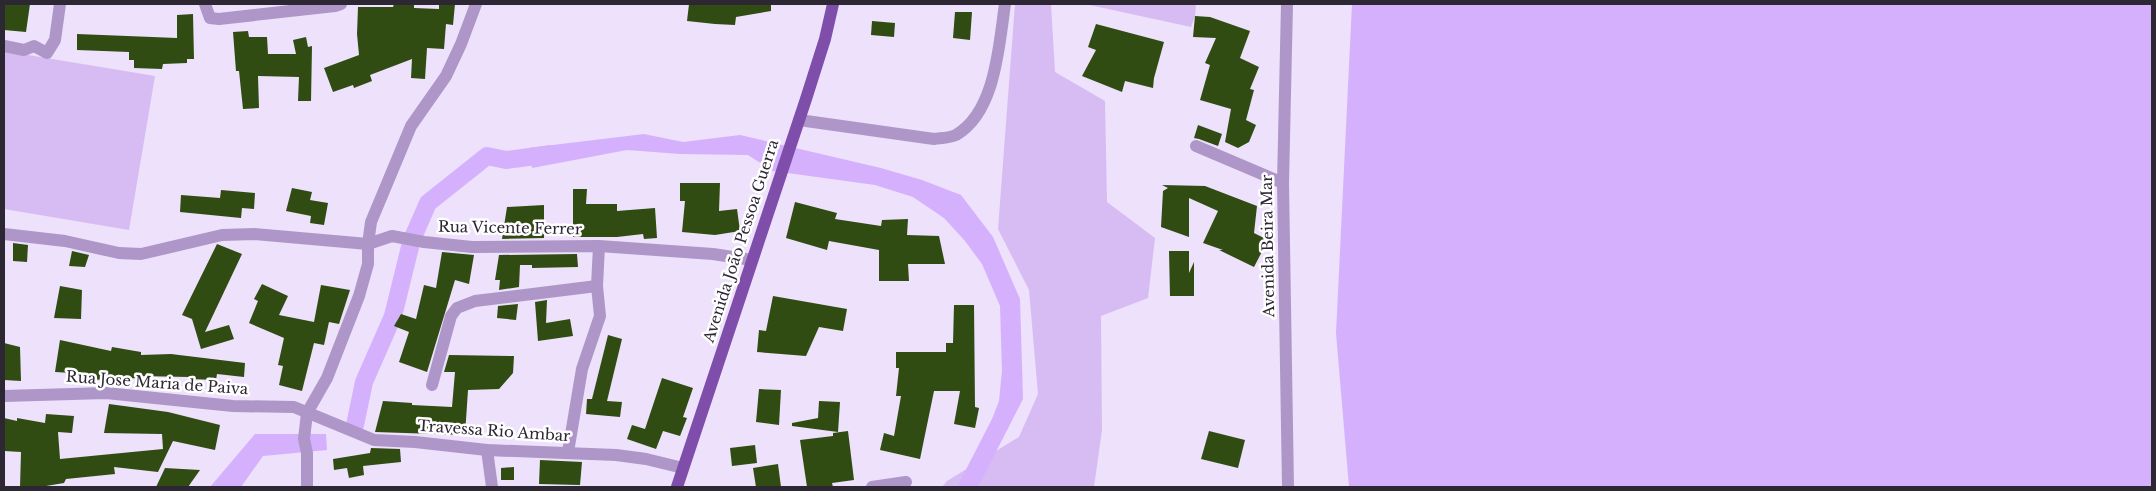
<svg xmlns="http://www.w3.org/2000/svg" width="2156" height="491" font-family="'Libre Baskerville',serif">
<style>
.green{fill:#d7bcf3}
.water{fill:#d5b0fd}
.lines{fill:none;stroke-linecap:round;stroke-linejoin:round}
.canal{stroke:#d5b0fd;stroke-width:18}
.building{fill:#304c12}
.minor{stroke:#af96c9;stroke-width:12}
.major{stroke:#7f4eab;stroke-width:12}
.labels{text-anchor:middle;stroke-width:5;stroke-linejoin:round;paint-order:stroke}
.street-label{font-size:15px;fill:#2d2733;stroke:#fff}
</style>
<rect width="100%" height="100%" fill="#ede1fb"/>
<g class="green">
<path d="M1015 4H1051L1055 72 1105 101 1107 202 1155 238 1148 298 1101 316 1102 430 1094 487H942L947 481 1019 437 1038 394 1029 290 998 229Z"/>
<path d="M1085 4H1196L1195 16 1191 27Z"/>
<path d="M4 51 155 76 129 230 4 209Z"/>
</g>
<g class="water">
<path d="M1352 4H2152V487H1349L1336 333Z"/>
<path d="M644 134 683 142 740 135 881 168 922 180 961 195 993 237 1020 299 1023 399 978 487H957L992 419 999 401 1002 371 1000 306 982 264 965 241 944 218 913 197 875 185 773 171 748 155 680 154 627 150 532 168 528 148Z"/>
<path d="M255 434H326L327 450 263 456 241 487H210Z"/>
</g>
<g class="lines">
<g class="canal">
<path d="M414 235 428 203 487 156 506 160 552 154"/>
<path d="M355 425 364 382 393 316 410 247"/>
</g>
</g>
<g class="building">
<path d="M4 4H30L26 32 4 30Z"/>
<path d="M394 4H414V8L439 9V4H455L453 25 446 24 444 49 427 48 425 79 411 78 412 59 370 75 372 81 354 88 353 85 333 92 324 68 359 55 357 34 358 7H393Z"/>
<path d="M689 4H771V11L736 17 735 25 715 24 687 21Z"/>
<path d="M955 12H972L970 40 953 38Z"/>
<path d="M193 14 194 59H187V63L163 64 162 69 134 68V60H129V52L77 50V34L177 38V15Z"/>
<path d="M1195 16 1210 17 1250 31 1240 58 1259 67 1250 89 1254 90 1246 120 1256 125 1249 142 1238 148 1225 142 1231 109 1200 100 1210 65 1205 63 1216 38 1193 37Z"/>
<path d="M872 21 895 23 894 37 871 35Z"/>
<path d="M1096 24 1164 42 1154 78 1153 88 1125 81 1122 92 1082 76 1096 50 1088 47Z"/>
<path d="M248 31 249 37H267L268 54H296L293 40 306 37 308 47 312 46 311 101H298L299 77 258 76 259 108 243 109 239 71H236L233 32Z"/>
<path d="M1198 125 1222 134 1218 146 1199 139 1194 138Z"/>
<path d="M680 183H720L719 211 737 209 740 231 715 235 682 232 685 201H680Z"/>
<path d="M1162 185 1205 186 1257 206 1254 233 1268 240 1254 267 1219 250H1223L1203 243 1218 211 1189 198V237L1161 227 1163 191 1168 188Z"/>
<path d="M292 188 312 192 310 200 328 203 324 225 310 223 311 216 286 211Z"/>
<path d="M573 189H587L586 204H617V211L655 208 657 238 644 239 643 234 617 237H573Z"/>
<path d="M221 190 255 193 254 209 242 208 241 218 180 212 181 195 220 198Z"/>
<path d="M795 202 837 213 835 219 881 226 882 220 908 219 907 235 939 236 945 264H908L909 281H879V250L829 241 827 250 786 238Z"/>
<path d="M544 205V238L502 239 507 207Z"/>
<path d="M13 243 28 245 27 262 13 261Z"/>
<path d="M217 244 242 254 205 332 229 325 234 339 201 349 192 319 182 315Z"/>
<path d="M72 251 89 255 85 267 69 266Z"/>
<path d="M1169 251H1189V273L1194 262V296H1170Z"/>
<path d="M442 252 474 255 469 284 455 280 427 372 399 362 409 332 394 326 401 314 416 319 424 285 436 288Z"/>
<path d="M577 254 578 267 532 268V265H520L519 287 499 290 500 280H495L499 255Z"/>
<path d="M262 284 288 296 279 315 314 322 321 285 350 290 339 324 329 322 324 345 314 343 302 391 279 385 283 366 278 365 284 338 249 323 258 301 254 299Z"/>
<path d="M60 286 82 290 81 319 54 318Z"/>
<path d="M773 296 847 309 843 331 819 327 806 356 757 352 759 330 766 331Z"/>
<path d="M547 300 546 323 570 319 573 336 538 341 535 302Z"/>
<path d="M518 304 516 320 497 318 498 306Z"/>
<path d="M954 305H974L975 407 979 408 975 428 954 424 960 391H934L920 459 880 450 884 433 894 436 901 396H896L899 368H896V352H946V343H953Z"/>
<path d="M608 335 622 339 607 401 622 402 620 417 586 414 587 399H592Z"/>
<path d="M60 340 111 351 112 347 141 352V355L171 354 245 363 244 377 217 374 216 380 189 379V377L139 376V378L104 380 88 379 89 374 55 372Z"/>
<path d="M4 343 20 347 21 381 4 380Z"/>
<path d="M449 355 514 356 513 373 499 389 468 390 465 435 375 432 383 401 412 403V405L452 407 455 372H444Z"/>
<path d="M662 378 693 388 683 417 687 418 680 436 663 431 656 449 627 439 632 425 645 429Z"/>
<path d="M759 389 781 390 779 425 756 422Z"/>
<path d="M819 401 840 402 838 432 792 426V423L818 418Z"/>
<path d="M109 404 168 412 220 425 215 450 173 441 158 472 114 467 115 474 66 479 64 483 40 487H20L21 452 4 451V418L17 421V418L45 423 46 414 74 416 72 433 58 432 60 459 163 449 162 434 104 433Z"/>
<path d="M848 431 854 480 832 483 833 487H807L800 440 833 436V433Z"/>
<path d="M1209 431 1245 440 1238 468 1201 459Z"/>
<path d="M755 445 757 463 732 466 730 448Z"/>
<path d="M371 448 400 449 401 462 363 466 364 475 349 478 347 468 334 470 333 459 370 453Z"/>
<path d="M540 460 582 462 580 485 539 484Z"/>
<path d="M778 464 781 487H756L753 468Z"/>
<path d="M514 467V480H501V468Z"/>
<path d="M165 468 200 470 188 487H156Z"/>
</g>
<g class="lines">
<g class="minor">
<path d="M205 4 210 18 219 19 335 6 341 4"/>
<path d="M1287 4 1283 183 1288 487"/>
<path d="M4 46 24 50 34 46 47 53 55 40 60 4"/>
<path d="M799 120 934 139C941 138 950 138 956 135 996 112 999 44 1005 4"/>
<path d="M1196 146 1283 183"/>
<path d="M4 234 65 241 119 253 141 254 222 235 254 234 368 244 392 236 424 242 472 247 599 246 713 254 752 260"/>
<path d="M432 385 451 316 457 308 475 301 597 286"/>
<path d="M4 396 106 393 233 406 294 407 374 440 415 442 487 450 616 455 646 459 683 468"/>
<path d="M487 450 492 487"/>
<path d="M568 452 582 369 600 316 597 286 599 246"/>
<path d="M307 487V453L304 439 307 413 327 378 359 296 368 264V244L371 222 411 126 446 76 461 44 476 4"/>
<path d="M872 487 906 482"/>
</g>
<path class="major" d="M677 487 806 99 825 39 833 4"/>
</g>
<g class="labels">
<g class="street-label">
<text transform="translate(510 228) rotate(1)" y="5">Rua Vicente Ferrer</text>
<text transform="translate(741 241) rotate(-72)" y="5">Avenida João Pessoa Guerra</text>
<text transform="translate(1268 246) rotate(-91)" y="5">Avenida Beira Mar</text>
<text transform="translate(157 383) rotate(4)" y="5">Rua Jose Maria de Paiva</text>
<text transform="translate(494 431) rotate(4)" y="5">Travessa Rio Ambar</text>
</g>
</g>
<rect width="2156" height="491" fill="none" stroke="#2d2733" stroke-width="10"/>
</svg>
